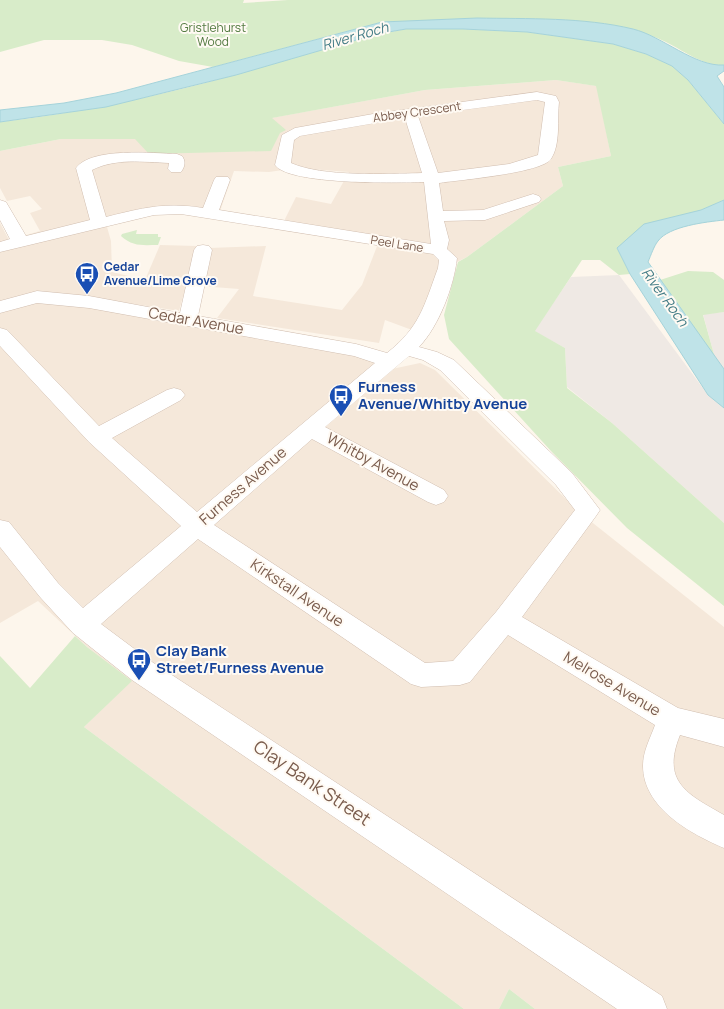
<svg xmlns="http://www.w3.org/2000/svg" width="724" height="1009" font-family="Manrope,sans-serif">
<style>
.residential{fill:#f5e8da}
.industrial{fill:#efe9e4}
.green{fill:#d8ecc9}
.water{fill:#bfe3e8;stroke:#a5d3da}
.lines{fill:none;stroke-linecap:round;stroke-linejoin:round}
.minor-casing{stroke:#d1beb0;stroke-width:1}
.minor{fill:#fff;fill-rule:evenodd}
.labels{text-anchor:middle;stroke-width:4;stroke-linejoin:round;paint-order:stroke}
.far-park-label{font-size:12px;fill:#537a41;stroke:#fffaf3}
.far-street-label{font-size:12px;fill:#7a5c4d;stroke:#fffaf3}
.far-transit-label{font-size:12px;font-weight:bold;fill:#164399;stroke:#fffaf3;text-anchor:start}
.far-water-label{font-size:14px;font-style:italic;fill:#437c86;stroke:#fffaf3}
.street-label{font-size:15px;fill:#7a5c4d;stroke:#fffaf3}
.transit-label{font-size:15px;font-weight:bold;fill:#164399;stroke:#fffaf3;text-anchor:start}
.near-street-label{font-size:18px;fill:#7a5c4d;stroke:#fffaf3}
</style>
<rect width="100%" height="100%" fill="#fdf6ec"/>
<g class="residential">
<path d="M556 80 597 86 611 156 558 167 563 186 467 257 443 269 412 330 385 320 379 343 217 318 239 289 200 286 209 248 266 246 253 296 342 310 362 285 381 236 284 221 296 197 331 204 349 172 297 168 269 172 234 171 219 214 182 208 105 220 111 241 112 272 145 280 160 245 197 246 179 311 90 297 0 304V223L9 240 40 231 30 213 42 209 30 196 7 201 0 188V151L61 139H135L271 118 425 90Z"/>
<path d="M42 301 84 306 354 354 392 369 420 363 435 370 579 512 724 627V1009H535L509 989 499 1009H464L84 727 131 681 87 647 38 601 0 623V311Z"/>
</g>
<g class="industrial">
<path d="M619 275 708 395 724 408V523L612 423 567 387 565 348 534 331 571 277Z"/>
<path d="M724 312V369L715 358 703 314Z"/>
</g>
<g class="green">
<path d="M0 0H244L243 3 288 0H724V65C703 66 684 51 666 42 656 37 644 33 633 29L382 22 213 67 179 61 132 45 102 40H44L0 52Z"/>
<path d="M406 29H463L527 32 613 44 646 54 672 66 688 80 724 124V200L617 248 630 274 619 275 600 260H582L535 331 565 348 567 388 612 423 724 523V606L627 528 551 451 449 339 444 315 458 262 467 257 563 186 558 167 611 156 596 86 556 80 425 90 272 118 286 130 280 133 271 151 149 154 135 139H61L0 151V122C80 113 160 96 238 74 294 59 349 39 406 29Z"/>
<path d="M137 230 136 234H158V237H161L158 245C143 245 133 247 121 236L122 234Z"/>
<path d="M688 271 713 272 724 280V312L703 315 715 358 660 280Z"/>
<path d="M75 636 87 647 132 681 84 727 464 1009H0V656L30 688Z"/>
<path d="M509 989 535 1009H499Z"/>
</g>
<g class="water">
<path d="M477 18C528 19 583 17 633 29 662 36 695 67 724 65V71L717 76 724 87V124L688 80 672 66 646 54 613 44 527 32 463 29H406L377 34 236 75 106 107 0 122V110L64 103 116 93 382 22Z"/>
<path d="M724 200V220C706 222 669 226 658 241 654 246 651 255 648 262L724 369V408L708 395 630 274 617 248 644 224 701 210Z"/>
</g>
<g class="lines">
<g class="minor-casing">
<path id="minor" d="M537 92 556 96 559 102C557 119 561 144 551 159 542 173 459 180 439 183L443 211 483 210 533 194 539 196 541 199 539 202 485 220 444 221 449 240 447 249 457 258C454 286 439 326 419 347L437 352 454 360 572 473 600 510 596 516 522 617 678 708 724 719V747L680 735C661 782 687 794 724 815V848C691 834 643 808 643 766 643 751 650 739 655 725L508 635 470 682 460 685 421 687 411 684 198 539 101 624 152 662 662 996 667 1009H617L132 680 73 633 40 597 0 547V520L9 522 58 583 83 608 181 526 89 442 0 346V328L7 330 99 426 167 390 174 388 181 390 185 395 181 400 112 438 197 512 375 363 354 356 89 308 37 303 0 313V301L37 291 89 296 180 313 194 250 197 246 203 245 209 246 212 250 198 316 356 344 387 353C420 327 424 306 438 268L439 260 433 254 181 214 154 215 0 252V242L10 239 0 220V200L6 202 26 236 90 220 76 168C91 147 154 153 177 154L182 156C186 161 185 167 181 172H171L168 169 169 163C143 162 116 158 92 170L106 217C142 208 165 202 203 208L214 180 216 177H228L230 180 219 210 431 244 424 182C398 183 289 185 275 165L282 135 295 128 373 114ZM537 100 545 102 538 155 509 164 438 173 418 116ZM405 118 422 173C387 174 322 177 291 163L294 140 300 136ZM409 356 423 360 440 370 556 485 575 510 496 612 453 661 425 663 214 525 312 439 428 502 436 505 444 502 448 496 444 490 325 427Z"/>
</g>
<use href="#minor" class="minor"/>
</g>
<defs>
<g id="bus-pin" transform="scale(1.25)"><path d="M0 17L-7.5 6A9.5 9.5 0 1 1 7.5 6Z" fill="#1a4fb4" stroke="#fffaf3"/><path d="M-5-6H5V4H4V6H2V4H-2V6H-4V4H-5ZM-3.5-4V0h7V-4ZM-3.5 1.2v1.5H-2V1.2ZM2 1.2v1.5H3.5V1.2Z" fill="#fff"/></g>
</defs>
<g fill-rule="evenodd">
<use href="#bus-pin" x="87" y="274"/>
<use href="#bus-pin" x="341" y="396"/>
<use href="#bus-pin" x="139" y="660"/>
</g>
<g class="labels">
<g class="far-park-label">
<text x="213" y="32">Gristlehurst<tspan x="213" dy="14">Wood</tspan></text>
</g>
<g class="far-street-label">
<text transform="translate(417 112) rotate(-8)" y="4">Abbey Crescent</text>
<text transform="translate(397 244) rotate(9)" y="4">Peel Lane</text>
</g>
<g class="far-transit-label">
<text x="104" y="271">Cedar<tspan x="104" dy="14">Avenue/Lime Grove</tspan></text>
</g>
<g class="far-water-label">
<text transform="translate(355 36) rotate(-16)" y="5">River Roch</text>
<text transform="translate(665 297) rotate(54)" y="5">River Roch</text>
</g>
<g class="street-label">
<text transform="translate(196 321) rotate(10)" y="5">Cedar Avenue</text>
<text transform="translate(373 462) rotate(29)" y="5">Whitby Avenue</text>
<text transform="translate(243 486) rotate(-41)" y="5">Furness Avenue</text>
<text transform="translate(297 593) rotate(34)" y="5">Kirkstall Avenue</text>
<text transform="translate(612 684) rotate(31)" y="5">Melrose Avenue</text>
</g>
<g class="transit-label">
<text x="358" y="392">Furness<tspan x="358" dy="17">Avenue/Whitby Avenue</tspan></text>
<text x="156" y="656">Clay Bank<tspan x="156" dy="17">Street/Furness Avenue</tspan></text>
</g>
<g class="near-street-label">
<text transform="translate(312 783) rotate(34)" y="6">Clay Bank Street</text>
</g>
</g>
</svg>
